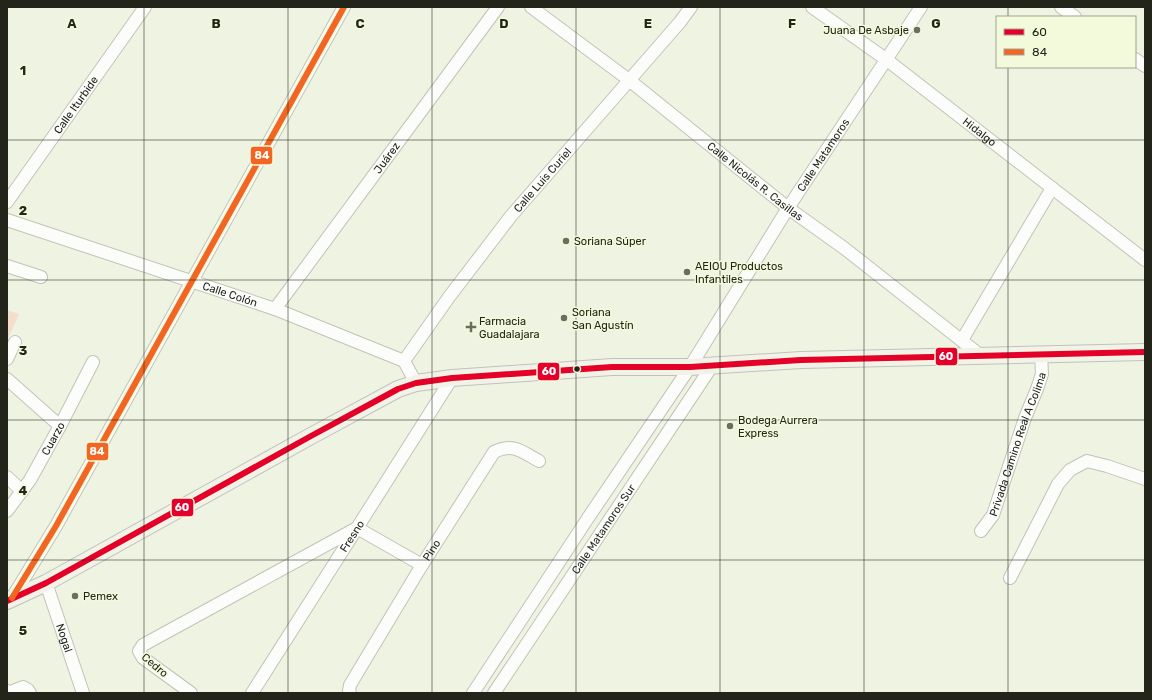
<svg xmlns="http://www.w3.org/2000/svg" width="1152" height="700" font-family="Rubik,sans-serif">
<style>
.green{fill:#f4dfcb}
.lines{fill:none;stroke-linecap:round;stroke-linejoin:round}
.minor-casing{stroke:#c0c4b6;stroke-width:14}
.secondary-casing{stroke:#c0c4b6;stroke-width:18}
.minor{stroke:#fcfdfb;stroke-width:12}
.secondary{stroke:#f2f1ec;stroke-width:16}
.bus-1-casing{stroke:#f2fadb;stroke-width:9}
.bus-2-casing{stroke:#f2fadb;stroke-width:9}
.bus-1{stroke:#e4002b;stroke-width:6}
.bus-2{stroke:#f26522;stroke-width:6}
.grid{fill:none;stroke:#23251a;stroke-width:1;stroke-opacity:0.55}
.poi-dot{fill:#6a6d60;stroke:#f2fadb;stroke-width:1.5}
.bus-dot{fill:#23251a;stroke:#f2fadb;stroke-width:1.5}
.labels{text-anchor:middle;stroke-width:3;stroke-linejoin:round;paint-order:stroke}
.poi-label{font-size:11px;fill:#23251a;stroke:#f2fadb;text-anchor:start}
.street-label{font-size:11px;fill:#23251a;stroke:#f2fadb}
.grid-label{font-size:13px;text-anchor:middle;font-weight:bold;fill:#23251a;stroke:#f2fadb;stroke-width:3;stroke-linejoin:round;paint-order:stroke}
.line-badge{stroke:#f2fadb;stroke-width:1.5}
.badge-label{font-size:11px;text-anchor:middle;font-weight:bold;fill:#fff}
</style>
<rect width="100%" height="100%" fill="#eef3e2"/>
<path class="green" d="M7 310 19 314 7 341Z"/>
<g class="lines">
<g class="minor-casing">
<g id="minor">
<path id="s1" d="M531 7 629 80 788 208 844 248 980 355"/>
<path id="s2" d="M812 7 887 60 1145 260"/>
<path d="M1061 7 1075 17"/>
<path d="M1135 59 1145 66"/>
<path id="s3" d="M7 202 145 7"/>
<path id="s4" d="M7 220 275 309 404 361 416 383"/>
<path d="M7 266 41 277"/>
<path id="s5" d="M275 309 498 7"/>
<path d="M962 340 1052 188"/>
<path d="M7 359 15 342"/>
<path id="s6" d="M404 361 449 297 511 216 680 22 691 7"/>
<path d="M7 379 60 426"/>
<path d="M7 477 22 491"/>
<path id="s7" d="M7 511 30 480 60 426 93 362"/>
<path id="s8" d="M981 531 993 515 1025 418 1037 389 1042 374 1041 354"/>
<path d="M1010 578 1058 484 1070 470 1087 461 1107 466 1145 479"/>
<path id="s9" d="M46 583 83 693"/>
<path d="M12 598 56 526 344 7"/>
<path d="M7 691 8 693 23 687 28 690 30 693"/>
<path d="M191 693 143 658 139 651 143 645 357 528 422 565"/>
<path id="s10" d="M252 693 357 528 452 378"/>
<path id="s11" d="M350 693 349 691 350 685 422 565 494 452C514 443 521 451 539 461"/>
<path id="s12" d="M473 693 588 518 690 367 788 208 921 7"/>
<path id="s13" d="M494 693 712 366"/>
</g>
</g>
<g class="secondary-casing">
<path id="secondary" d="M7 601 46 583 311 436 398 389 416 383 452 378 612 367H690L801 360 1145 352"/>
</g>
<use href="#minor" class="minor"/>
<use href="#secondary" class="secondary"/>
<g class="bus-1-casing">
<path id="bus-1" d="M7 601 46 583 311 436 398 389 416 383 452 378 612 367H690L801 360 1145 352"/>
</g>
<g class="bus-2-casing">
<path id="bus-2" d="M12 598 56 526 344 7"/>
</g>
<use href="#bus-1" class="bus-1"/>
<use href="#bus-2" class="bus-2"/>
</g>
<path class="grid" d="M144 7V693M288 7V693M432 7V693M576 7V693M720 7V693M864 7V693M1008 7V17M1008 67V693M7 140H1145M7 280H1145M7 420H1145M7 560H1145"/>
<g class="poi-dot">
<circle cx="917" cy="30" r="4"/>
<circle cx="566" cy="241" r="4"/>
<circle cx="687" cy="272" r="4"/>
<circle cx="564" cy="318" r="4"/>
<path d="M469 321h4v4h4v4h-4v4h-4v-4h-4v-4h4z"/>
<circle cx="730" cy="426" r="4"/>
<circle cx="75" cy="596" r="4"/>
</g>
<circle class="bus-dot" cx="577" cy="369" r="3.5"/>
<g class="labels">
<g class="poi-label">
<text x="909" y="34" text-anchor="end">Juana De Asbaje</text>
<text x="574" y="245">Soriana Súper</text>
<text x="695" y="270">AEIOU Productos<tspan x="695" dy="13">Infantiles</tspan></text>
<text x="572" y="316">Soriana<tspan x="572" dy="13">San Agustín</tspan></text>
<text x="479" y="325">Farmacia<tspan x="479" dy="13">Guadalajara</tspan></text>
<text x="738" y="424">Bodega Aurrera<tspan x="738" dy="13">Express</tspan></text>
<text x="83" y="600">Pemex</text>
</g>
<g class="street-label">
<text dy="4" stroke="none"><textPath href="#s3" startOffset="119">Calle Iturbide</textPath></text>
<text dy="4" stroke="none"><textPath href="#s2" startOffset="209">Hidalgo</textPath></text>
<text dy="4" stroke="none"><textPath href="#s12" startOffset="642">Calle Matamoros</textPath></text>
<text dy="4" stroke="none"><textPath href="#s5" startOffset="188">Juárez</textPath></text>
<text dy="4" stroke="none"><textPath href="#s6" startOffset="228">Calle Luis Curiel</textPath></text>
<text dy="4" stroke="none"><textPath href="#s1" startOffset="284">Calle Nicolás R. Casillas</textPath></text>
<text dy="4" stroke="none"><textPath href="#s4" startOffset="235">Calle Colón</textPath></text>
<text dy="4" stroke="none"><textPath href="#s7" startOffset="86">Cuarzo</textPath></text>
<text dy="4" stroke="none"><textPath href="#s8" startOffset="95">Privada Camino Real A Colima</textPath></text>
<text dy="4" stroke="none"><textPath href="#s13" startOffset="197">Calle Matamoros Sur</textPath></text>
<text dy="4" stroke="none"><textPath href="#s10" startOffset="186">Fresno</textPath></text>
<text dy="4" stroke="none"><textPath href="#s11" startOffset="166">Pino</textPath></text>
<text dy="4" stroke="none"><textPath href="#s9" startOffset="58">Nogal</textPath></text>
<text transform="translate(155 665) rotate(40)" y="4">Cedro</text>
</g>
</g>
<g class="grid-label">
<text x="72" y="28">A</text>
<text x="216" y="28">B</text>
<text x="360" y="28">C</text>
<text x="504" y="28">D</text>
<text x="648" y="28">E</text>
<text x="792" y="28">F</text>
<text x="936" y="28">G</text>
<text x="23" y="75">1</text>
<text x="23" y="215">2</text>
<text x="23" y="355">3</text>
<text x="23" y="495">4</text>
<text x="23" y="635">5</text>
</g>
<g class="line-badge">
<rect x="250" y="146" width="23" height="19" rx="4" fill="#f26522"/>
<rect x="935" y="347" width="23" height="19" rx="4" fill="#e4002b"/>
<rect x="537" y="362" width="23" height="19" rx="4" fill="#e4002b"/>
<rect x="86" y="442" width="23" height="19" rx="4" fill="#f26522"/>
<rect x="171" y="498" width="23" height="19" rx="4" fill="#e4002b"/>
</g>
<g class="badge-label">
<text x="262" y="159">84</text>
<text x="946" y="360">60</text>
<text x="549" y="375">60</text>
<text x="97" y="455">84</text>
<text x="182" y="511">60</text>
</g>
<rect width="1152" height="700" fill="none" stroke="#23251a" stroke-width="16"/>
<rect x="996" y="16" width="140" height="52" fill="#f2fadb" stroke="#9fa58e"/>
<rect x="1004" y="29" width="20" height="6" fill="#e4002b" stroke="#9fa58e"/>
<text x="1032" y="36" font-size="12" fill="#23251a">60</text>
<rect x="1004" y="49" width="20" height="6" fill="#f26522" stroke="#9fa58e"/>
<text x="1032" y="56" font-size="12" fill="#23251a">84</text>
</svg>
